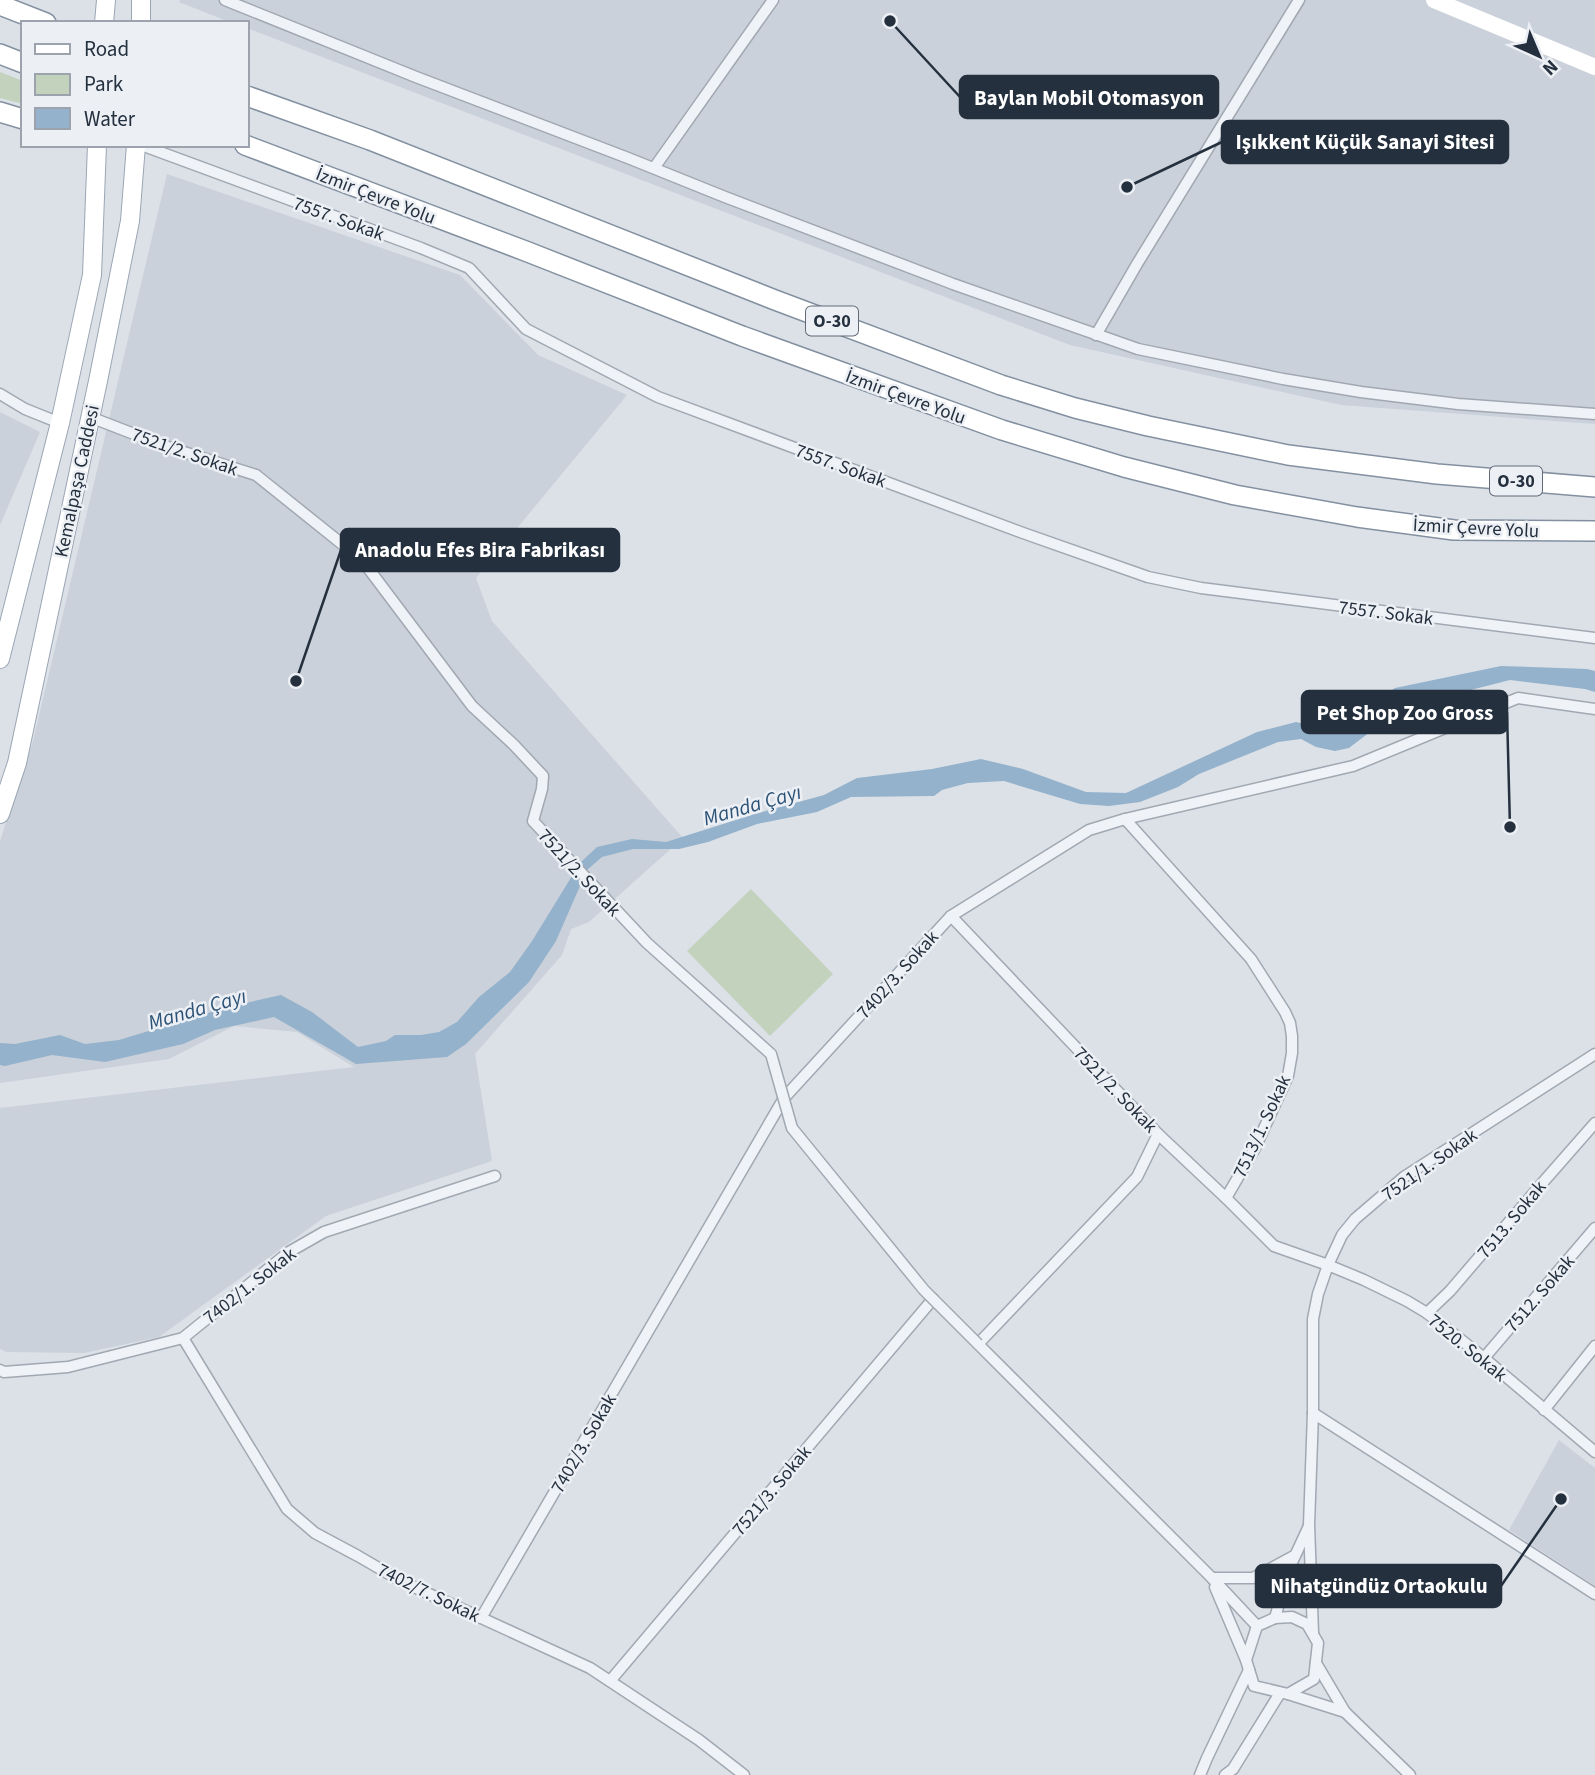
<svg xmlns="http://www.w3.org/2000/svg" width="1595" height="1775" font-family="'Source Sans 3',sans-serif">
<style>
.built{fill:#cad1da}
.green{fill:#c3d2bd}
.water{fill:#94b2cb}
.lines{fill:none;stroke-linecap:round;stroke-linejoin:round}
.street-casing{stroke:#a1a8b2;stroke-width:13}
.primary-casing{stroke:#9ba6b4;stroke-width:20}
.highway-casing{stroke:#8390a0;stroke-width:22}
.street{stroke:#eff2f6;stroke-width:10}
.secondary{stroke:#fff;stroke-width:16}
.primary{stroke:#fff;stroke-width:18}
.highway{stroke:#fff;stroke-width:19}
.street-bridge-casing{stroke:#a1a8b2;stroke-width:13;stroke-linecap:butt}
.street-bridge{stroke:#eff2f6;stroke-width:10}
.labels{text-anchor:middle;stroke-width:5;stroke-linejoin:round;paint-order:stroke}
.shield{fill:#ecf0f5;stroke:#616a76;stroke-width:2}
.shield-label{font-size:18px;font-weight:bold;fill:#25303f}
.street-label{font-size:19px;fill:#25303f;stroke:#ecf0f5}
.water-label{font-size:21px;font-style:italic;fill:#2c5276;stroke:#ecf0f5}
.leader{fill:none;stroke:#25303f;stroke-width:2.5}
.callout-dot{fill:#25303f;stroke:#ecf0f5;stroke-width:2.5}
.callout{fill:#25303f;stroke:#25303f;stroke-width:2.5}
.callout-label{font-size:21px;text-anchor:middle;font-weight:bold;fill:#fff}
</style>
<rect width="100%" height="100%" fill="#dce1e8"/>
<g class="built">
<path d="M180 0H1595V424L1341 405 1070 345 247 28V23H232L179 2Z"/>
<path d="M167 174 460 275 538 355 627 395 476 578 492 621 683 838 589 922 571 929 562 955 475 1054 492 1161 326 1216 159 1337 84 1353 6 1352 0 1349V1108L354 1067 297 1032 234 1026 169 1059 0 1083V841L33 741Z"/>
<path d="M0 412 40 432 0 525Z"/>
<path d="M1559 1440 1595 1468V1586L1509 1530Z"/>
</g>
<g class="green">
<path d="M0 72 23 81V104L0 98Z"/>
<path d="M751 889 833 974 770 1036 687 951Z"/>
</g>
<path class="water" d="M1501 666 1587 669 1595 671V692L1585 689 1510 680 1459 693 1428 698 1408 703 1349 748 1335 751 1316 747 1301 739 1278 742 1199 774 1178 787 1140 802 1109 806 1080 804 1004 781 968 783 942 790 934 796 851 797 817 812 757 824 708 842 679 849H633L602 857 587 870 556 941 529 982 466 1044 447 1057 356 1064 274 1017 215 1030 183 1044 105 1062 52 1055 5 1066 0 1065V1043L15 1044 60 1035 85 1044 119 1040 228 1007 281 995 312 1012 358 1047 386 1041 395 1035H421L439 1032 457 1022 479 997 510 972 532 941 580 863 597 847 632 839 666 842 755 814 824 795 857 778 932 769 981 759 1023 769 1086 792 1126 793 1257 732 1296 722 1331 730 1395 688Z"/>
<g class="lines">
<g class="street-casing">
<g id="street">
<path d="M225 0 416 77 628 158 725 197 953 284 1138 349 1283 379 1361 392 1458 404 1595 414"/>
<path d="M141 145 421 248 469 268 526 329 658 397 1023 533 1148 577 1201 588 1595 638"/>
<path d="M654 168 773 0"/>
<path d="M1096 335 1137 264 1299 0"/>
<path d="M0 394 25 409 60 423"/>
<path d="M90 417 165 446 256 475 362 560 472 706 514 745 543 776 542 789 533 821 575 866"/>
<path d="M1125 819 1251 959 1285 1012 1290 1023 1292 1036V1053L1288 1076 1255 1148 1226 1198 1274 1246 1328 1265 1364 1280 1407 1301 1427 1313 1484 1358 1595 1452"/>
<path d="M951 916 1158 1134 1226 1198"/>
<path d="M1158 1134 1137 1177 978 1344 1212 1578 1257 1626"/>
<path d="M1427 1313 1450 1291 1545 1180 1595 1123"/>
<path d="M183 1338 287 1509 315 1533 358 1556 401 1581 590 1668 699 1740 744 1775"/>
<path d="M1484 1358 1595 1228"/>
<path d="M0 1370 4 1372 68 1367 183 1338 289 1252 324 1232 495 1176"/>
<path d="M1544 1410 1595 1346"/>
<path d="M1313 1413 1595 1594"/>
<path d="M1212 1578H1253L1294 1556"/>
<path d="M1215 1587 1246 1660"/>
<path d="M1292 1617 1307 1624 1318 1643 1314 1679 1288 1694 1254 1686 1246 1660 1257 1626 1275 1618Z"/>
<path d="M481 1618 784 1098 951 916 1089 830 1125 819 1353 766 1518 698 1595 709"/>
<path d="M1275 1618 1288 1571 1308 1528"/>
<path d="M1313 1633 1309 1525 1313 1413V1319L1318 1294 1328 1265 1342 1235 1355 1219 1404 1177 1595 1054"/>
<path d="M1316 1663 1345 1712 1410 1775"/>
<path d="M610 1681 933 1299"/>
<path d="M1288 1694 1345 1712"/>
<path d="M1200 1775 1207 1758 1249 1670"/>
<path d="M1225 1775 1233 1769 1280 1693"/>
</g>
</g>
<g class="primary-casing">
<g id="primary">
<path d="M104 23 106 0"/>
<path d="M141 23V0"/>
<path d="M0 659 60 423 92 275 97 145"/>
<path d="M0 814 17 763 98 381 130 221 136 145"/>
</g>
</g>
<g class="highway-casing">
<g id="highway">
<path d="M0 5 46 23"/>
<path d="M0 54 23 63"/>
<path d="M247 96 370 140 775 300 1001 385 1075 408 1148 426 1288 455 1437 474 1595 487"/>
<path d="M0 112 23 119"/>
<path d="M245 145 528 252 742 336 1002 430 1124 467 1235 495 1357 517 1454 530 1595 531"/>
</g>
</g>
<use href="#street" class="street"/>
<path class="secondary" d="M1434 0 1595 67"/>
<use href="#primary" class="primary"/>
<use href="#highway" class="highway"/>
<g class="street-bridge-casing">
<path id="street-bridge" d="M575 866 647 943 771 1054 792 1128 924 1290 978 1344"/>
</g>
<use href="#street-bridge" class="street-bridge"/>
</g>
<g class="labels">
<g class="shield">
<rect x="806" y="306.5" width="52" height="29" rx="5"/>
<rect x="1490" y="466.5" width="52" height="29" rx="5"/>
</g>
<g class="shield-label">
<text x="832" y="327">O-30</text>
<text x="1516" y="487">O-30</text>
</g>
<g class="street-label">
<text transform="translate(376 195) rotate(21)" y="7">İzmir Çevre Yolu</text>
<text transform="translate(339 218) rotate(20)" y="7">7557. Sokak</text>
<text transform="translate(906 396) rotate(20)" y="7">İzmir Çevre Yolu</text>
<text transform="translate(185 451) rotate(19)" y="7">7521/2. Sokak</text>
<text transform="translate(841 465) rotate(20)" y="7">7557. Sokak</text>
<text transform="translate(76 481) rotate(-78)" y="7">Kemalpaşa Caddesi</text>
<text transform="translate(1476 527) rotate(3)" y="7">İzmir Çevre Yolu</text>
<text transform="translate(1386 612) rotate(7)" y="7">7557. Sokak</text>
<text transform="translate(580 872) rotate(47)" y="7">7521/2. Sokak</text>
<text transform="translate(897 974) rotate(-48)" y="7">7402/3. Sokak</text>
<text transform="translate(1116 1089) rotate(46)" y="7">7521/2. Sokak</text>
<text transform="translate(1261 1126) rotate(-65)" y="7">7513/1. Sokak</text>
<text transform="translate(1429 1164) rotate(-35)" y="7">7521/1. Sokak</text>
<text transform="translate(1511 1219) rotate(-50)" y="7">7513. Sokak</text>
<text transform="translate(249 1285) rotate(-38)" y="7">7402/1. Sokak</text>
<text transform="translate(1539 1293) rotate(-49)" y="7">7512. Sokak</text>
<text transform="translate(1468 1347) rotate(39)" y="7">7520. Sokak</text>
<text transform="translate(583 1443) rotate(-60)" y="7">7402/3. Sokak</text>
<text transform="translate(771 1490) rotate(-50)" y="7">7521/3. Sokak</text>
<text transform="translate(429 1592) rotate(26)" y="7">7402/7. Sokak</text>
</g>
<g class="water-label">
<text transform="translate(752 805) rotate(-16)" y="7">Manda Çayı</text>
<text transform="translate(197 1009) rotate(-16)" y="7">Manda Çayı</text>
</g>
</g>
<path class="leader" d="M890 21L960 97M1127 187L1222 142M296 681L341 550M1510 827L1507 712M1561 1499L1501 1586"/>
<g class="callout-dot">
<circle cx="890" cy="21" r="7"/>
<circle cx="1127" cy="187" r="7"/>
<circle cx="296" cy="681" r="7"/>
<circle cx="1510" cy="827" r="7"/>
<circle cx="1561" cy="1499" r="7"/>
</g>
<g class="callout">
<rect x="960" y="76" width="258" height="42" rx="7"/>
<rect x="1222" y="121" width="286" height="42" rx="7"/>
<rect x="341" y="529" width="278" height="42" rx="7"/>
<rect x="1302" y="691" width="205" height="42" rx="7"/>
<rect x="1256" y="1565" width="245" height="42" rx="7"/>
</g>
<g class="callout-label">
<text x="1089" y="105">Baylan Mobil Otomasyon</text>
<text x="1365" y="149">Işıkkent Küçük Sanayi Sitesi</text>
<text x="480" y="557">Anadolu Efes Bira Fabrikası</text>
<text x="1405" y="720">Pet Shop Zoo Gross</text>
<text x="1379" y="1593">Nihatgündüz Ortaokulu</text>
</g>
<rect x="21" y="21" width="228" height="126" fill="#ecf0f5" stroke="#9ca3ac" stroke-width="2"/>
<rect x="35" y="44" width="35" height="10" fill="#ffffff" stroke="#9ca3ac" stroke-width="2"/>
<text x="84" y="56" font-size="21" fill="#25303f">Road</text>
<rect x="35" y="74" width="35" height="21" fill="#c3d2bd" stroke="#9ca3ac" stroke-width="2"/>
<text x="84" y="91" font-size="21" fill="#25303f">Park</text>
<rect x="35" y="108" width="35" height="21" fill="#94b2cb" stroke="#9ca3ac" stroke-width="2"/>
<text x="84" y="126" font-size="21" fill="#25303f">Water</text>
<g transform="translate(1539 56) rotate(136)" stroke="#ecf0f5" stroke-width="5" paint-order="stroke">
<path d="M0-5L12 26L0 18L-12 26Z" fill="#25303f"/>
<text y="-10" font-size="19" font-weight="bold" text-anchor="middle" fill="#25303f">N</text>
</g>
</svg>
